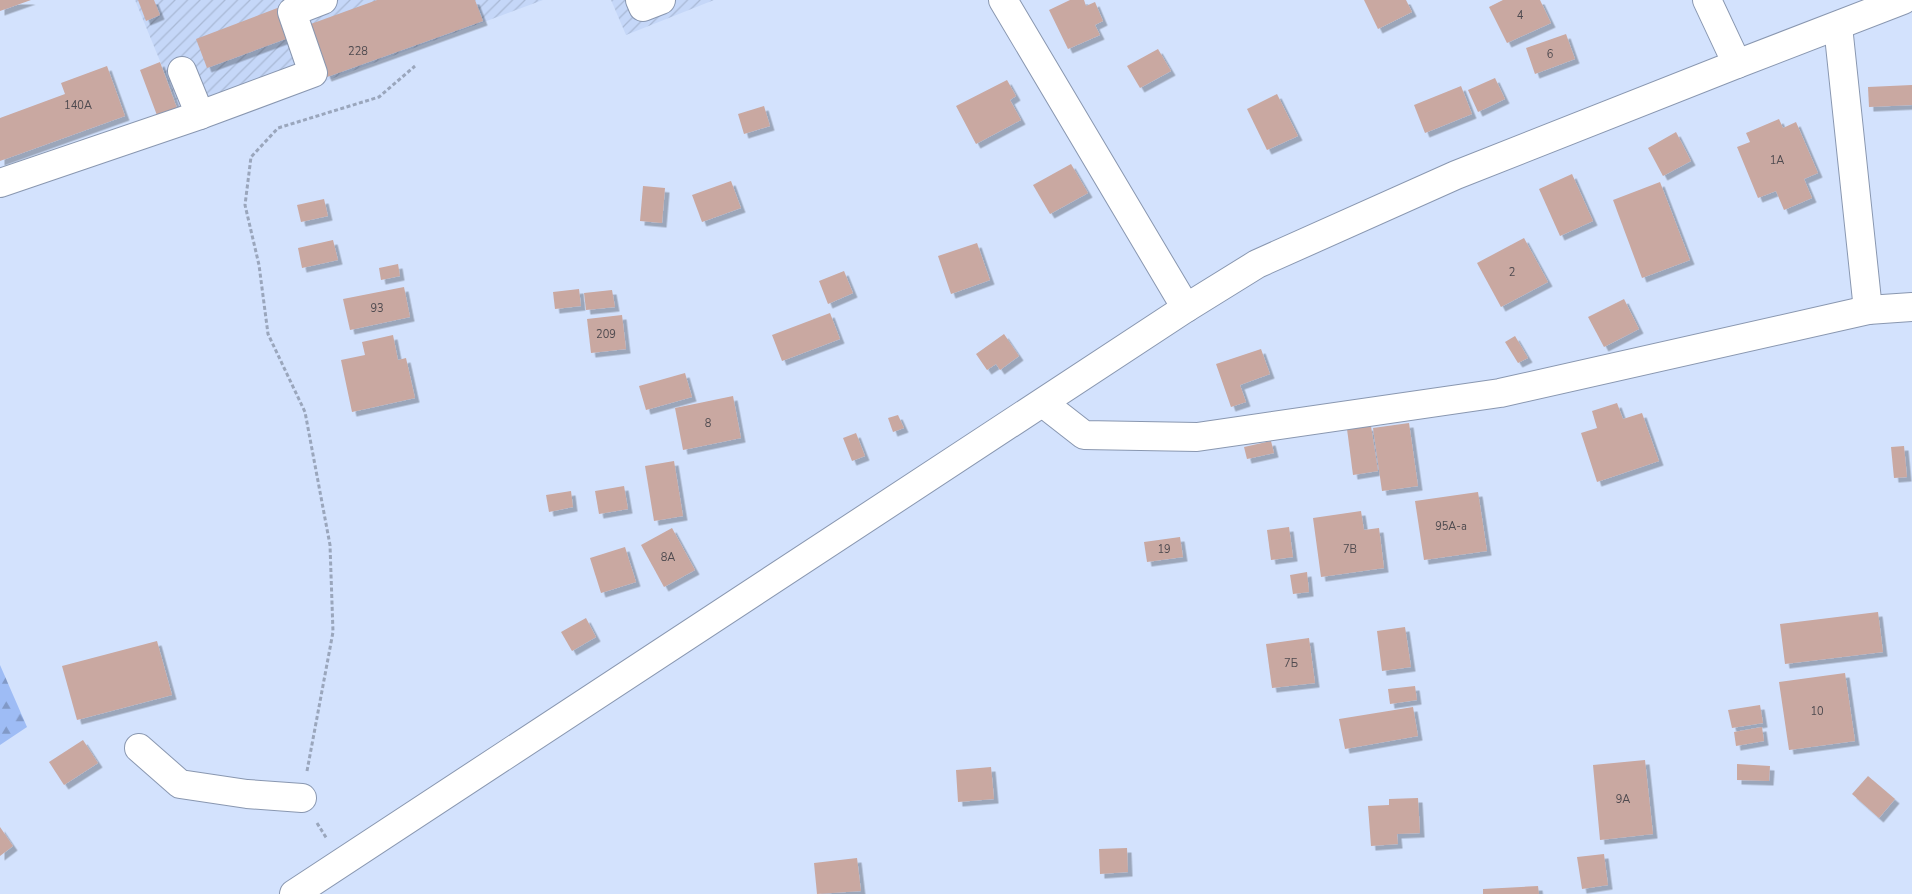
<svg xmlns="http://www.w3.org/2000/svg" width="1912" height="894" font-family="'Nunito Sans',sans-serif">
<style>
.industrial{fill:url(#industrial-furrows)}
.forest{fill:url(#forest-firs)}
.building{fill:#c9a8a1;filter:url(#shadow)}
.lines{fill:none;stroke-linecap:round;stroke-linejoin:round}
.minor-casing{stroke:#8997b0;stroke-width:30}
.path{stroke:#9aa6bc;stroke-width:3;stroke-dasharray:4 2.5;stroke-linecap:butt}
.minor{stroke:#fff;stroke-width:28}
.labels{text-anchor:middle;stroke-width:5;stroke-linejoin:round;paint-order:stroke}
.number-label{font-size:11px;fill:#4e4a4f}
</style>
<defs>
<pattern id="industrial-furrows" width="10" height="10" patternUnits="userSpaceOnUse" patternTransform="scale(1.25)"><rect width="10" height="10" fill="#c5d7f8"/><path d="M-1 1l2-2M0 10L10 0M9 11l2-2" fill="none" stroke="#a9b9d5"/></pattern>
<pattern id="forest-firs" width="22" height="20" patternUnits="userSpaceOnUse" patternTransform="scale(1.25)"><rect width="22" height="20" fill="#9ebcf5"/><path d="M5 1l3.5 6h-7zM16 11l3.5 6h-7z" fill="#8199c7"/></pattern>
<filter id="shadow"><feDropShadow dx="4.5" dy="4.5" stdDeviation="0" flood-color="#0004"/></filter>
</defs>
<rect width="100%" height="100%" fill="#d3e2fd"/>
<g class="industrial">
<path d="M135 0H543L189 132Z"/>
<path d="M611 0H714L626 35Z"/>
</g>
<path class="forest" d="M0 665 27 727 0 745Z"/>
<g class="building">
<path d="M0 0H31L0 11Z"/>
<path d="M138 0H154L160 15 146 21Z"/>
<path d="M377 0H475L483 21 327 77 308 25Z"/>
<path d="M1070 0H1084L1086 6 1095 2 1103 21 1095 25 1100 35 1068 49 1049 10Z"/>
<path d="M1364 0H1406L1412 12 1378 29Z"/>
<path d="M1503 0H1540L1551 23 1507 43 1489 7Z"/>
<path d="M280 7 291 37 207 68 196 39Z"/>
<path d="M1566 34 1575 59 1535 74 1526 48Z"/>
<path d="M1158 49 1171 71 1140 88 1127 66Z"/>
<path d="M160 62 178 111 158 118 140 70Z"/>
<path d="M107 66 125 116 0 161V118L65 94 61 83Z"/>
<path d="M1495 78 1505 99 1478 112 1468 90Z"/>
<path d="M1007 80 1016 96 1010 100 1021 120 976 144 956 106Z"/>
<path d="M1912 85V105L1869 107 1868 87Z"/>
<path d="M1461 86 1472 114 1425 133 1414 105Z"/>
<path d="M1277 94 1298 136 1267 150 1247 109Z"/>
<path d="M764 106 770 126 744 134 738 114Z"/>
<path d="M1779 119 1783 128 1796 122 1818 173 1804 179 1812 198 1784 210 1776 191 1758 198 1737 147 1750 142 1746 133Z"/>
<path d="M1676 132 1691 161 1663 176 1648 148Z"/>
<path d="M1071 164 1088 193 1050 214 1033 185Z"/>
<path d="M1572 174 1593 221 1560 236 1539 189Z"/>
<path d="M731 181 741 208 702 222 692 195Z"/>
<path d="M1660 182 1690 260 1642 278 1613 200Z"/>
<path d="M643 186 665 188 662 223 640 221Z"/>
<path d="M324 199 328 216 301 222 297 205Z"/>
<path d="M1524 238 1548 282 1501 307 1477 263Z"/>
<path d="M333 240 338 260 302 268 298 248Z"/>
<path d="M977 243 990 280 951 294 938 256Z"/>
<path d="M398 264 400 276 381 280 379 268Z"/>
<path d="M844 271 853 293 828 304 819 281Z"/>
<path d="M404 287 410 317 350 330 343 299Z"/>
<path d="M579 289 581 306 555 309 553 292Z"/>
<path d="M612 290 615 307 586 310 584 293Z"/>
<path d="M1624 299 1639 329 1604 347 1588 317Z"/>
<path d="M830 313 840 339 782 361 772 335Z"/>
<path d="M622 315 626 349 591 353 587 319Z"/>
<path d="M1004 334 1019 356 1000 370 996 364 987 370 976 354Z"/>
<path d="M393 335 398 360 406 358 415 398 352 412 341 360 365 355 362 342Z"/>
<path d="M1515 336 1528 358 1518 363 1505 342Z"/>
<path d="M1261 349 1270 374 1240 385 1246 402 1231 407 1216 364Z"/>
<path d="M685 373 692 397 646 410 639 386Z"/>
<path d="M733 396 741 438 683 450 675 408Z"/>
<path d="M1617 403 1623 419 1642 413 1659 461 1597 482 1581 433 1597 428 1592 411Z"/>
<path d="M898 415 904 428 893 432 888 418Z"/>
<path d="M1409 423 1418 486 1382 491 1373 428Z"/>
<path d="M1371 426 1378 471 1353 475 1347 429Z"/>
<path d="M856 433 865 456 852 461 843 438Z"/>
<path d="M1271 441 1274 453 1247 459 1244 447Z"/>
<path d="M1904 446 1907 477 1894 478 1891 447Z"/>
<path d="M674 461 683 516 654 521 645 466Z"/>
<path d="M624 486 628 509 599 514 595 491Z"/>
<path d="M571 491 573 507 549 512 546 495Z"/>
<path d="M1478 492 1487 551 1424 560 1415 501Z"/>
<path d="M1361 511 1364 530 1379 528 1384 568 1321 577 1313 518Z"/>
<path d="M1289 527 1293 557 1271 560 1267 530Z"/>
<path d="M672 528 695 570 664 587 641 545Z"/>
<path d="M1180 537 1183 557 1147 562 1144 542Z"/>
<path d="M625 547 636 582 601 593 590 558Z"/>
<path d="M1307 572 1309 592 1293 594 1290 575Z"/>
<path d="M1878 612 1883 652 1785 664 1780 624Z"/>
<path d="M586 618 596 637 572 651 561 632Z"/>
<path d="M1405 627 1411 667 1382 671 1377 631Z"/>
<path d="M1309 638 1315 683 1272 688 1266 644Z"/>
<path d="M157 641 172 695 77 720 62 666Z"/>
<path d="M1845 673 1855 741 1789 750 1779 682Z"/>
<path d="M1415 686 1417 700 1390 704 1388 689Z"/>
<path d="M1760 705 1763 723 1732 728 1728 710Z"/>
<path d="M1413 707 1418 736 1345 749 1339 719Z"/>
<path d="M1762 727 1764 741 1736 746 1734 732Z"/>
<path d="M83 740 98 763 64 785 49 762Z"/>
<path d="M1645 760 1653 834 1600 840 1593 765Z"/>
<path d="M1737 764 1770 766 1769 781 1737 780Z"/>
<path d="M991 767 994 799 958 802 956 770Z"/>
<path d="M1868 776 1895 799 1879 818 1852 794Z"/>
<path d="M1418 798 1420 833 1397 834 1398 844 1371 846 1368 806 1389 805V799Z"/>
<path d="M0 827 13 846 0 856Z"/>
<path d="M1127 848 1128 872 1100 874 1099 849Z"/>
<path d="M1604 854 1608 885 1582 889 1577 857Z"/>
<path d="M857 858 861 891 817 894 814 863Z"/>
<path d="M1538 886 1539 894H1483V889Z"/>
</g>
<g class="lines">
<g class="minor-casing">
<g id="minor">
<path d="M640 0 643 7 661 0"/>
<path d="M1003 0 1186 308"/>
<path d="M1707 0 1737 64"/>
<path d="M1838 26 1868 310"/>
<path d="M182 71 200 115 313 73 292 12 323 0"/>
<path d="M0 183 200 115"/>
<path d="M1043 403 1084 435 1197 437 1500 393 1868 310 1912 307"/>
<path d="M139 748 180 784 247 794 302 798"/>
<path d="M294 894 1186 308 1257 264 1456 175 1737 64 1903 0"/>
</g>
</g>
<g class="path">
<path d="M307 771 333 632 330 545 305 412 268 334 259 265 245 205 251 157 278 128 379 97 415 66"/>
<path d="M317 823 327 839"/>
</g>
<use href="#minor" class="minor"/>
</g>
<g class="labels">
<g class="number-label">
<text x="1520" y="19">4</text>
<text x="358" y="55">228</text>
<text x="1550" y="58">6</text>
<text x="78" y="109">140А</text>
<text x="1777" y="164">1А</text>
<text x="1512" y="276">2</text>
<text x="377" y="312">93</text>
<text x="606" y="338">209</text>
<text x="708" y="427">8</text>
<text x="1451" y="530">95А-а</text>
<text x="1164" y="553">19</text>
<text x="1350" y="553">7В</text>
<text x="668" y="561">8А</text>
<text x="1291" y="667">7Б</text>
<text x="1817" y="715">10</text>
<text x="1623" y="803">9А</text>
</g>
</g>
</svg>
